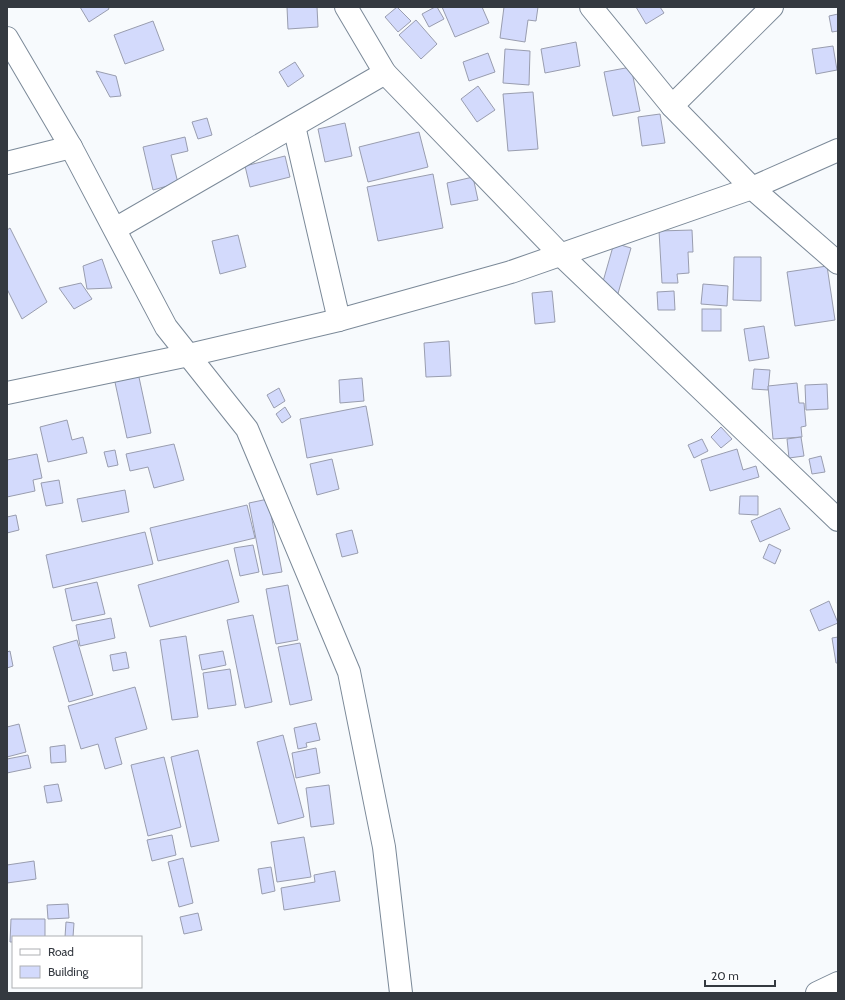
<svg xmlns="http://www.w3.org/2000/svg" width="845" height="1000" font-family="Cabin,sans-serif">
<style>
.building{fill:#d3dafc;stroke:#999daf}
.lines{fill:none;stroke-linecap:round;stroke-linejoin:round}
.minor-casing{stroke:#7b8998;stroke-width:24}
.minor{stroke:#fff;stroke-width:22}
</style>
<rect width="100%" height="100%" fill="#f7fafd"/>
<g class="building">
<path d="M80 7H108L109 9 89 22Z"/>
<path d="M287 7H317L318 27 288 29Z"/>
<path d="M397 7 411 21 398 32 385 17Z"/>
<path d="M435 7H437L444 19 429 27 422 14Z"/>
<path d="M442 7H482L489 23 455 37Z"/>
<path d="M504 7H538L536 21 528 20 525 42 500 38Z"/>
<path d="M636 7H660L664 13 646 24Z"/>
<path d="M838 14V31L832 32 829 16Z"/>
<path d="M416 20 437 44 421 59 399 35Z"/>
<path d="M153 21 164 50 125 64 114 35Z"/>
<path d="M576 42 580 66 545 73 541 49Z"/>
<path d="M833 46 837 70 816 74 812 49Z"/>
<path d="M505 49 530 51 529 85 503 83Z"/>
<path d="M488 53 495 72 469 81 463 62Z"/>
<path d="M295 62 304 76 288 87 279 72Z"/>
<path d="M631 67 640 111 613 116 604 72Z"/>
<path d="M96 71 116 76 121 96 110 97Z"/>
<path d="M478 86 495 110 477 122 461 99Z"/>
<path d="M533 92 538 149 508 151 503 94Z"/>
<path d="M660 114 665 143 642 146 638 117Z"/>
<path d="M207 118 212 135 198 139 192 122Z"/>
<path d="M345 123 352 156 325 162 318 129Z"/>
<path d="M419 132 428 167 368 182 359 147Z"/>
<path d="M185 137 188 151 171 155 178 183 153 190 143 147Z"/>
<path d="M285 156 290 177 250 187 245 166Z"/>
<path d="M433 174 443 228 378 241 367 187Z"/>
<path d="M473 177 478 200 451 205 447 183Z"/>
<path d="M10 228 47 302 22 319 7 289V230Z"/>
<path d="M692 230 693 252H688L689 273 677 274 678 283H662L659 231Z"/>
<path d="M238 235 246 267 220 274 212 241Z"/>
<path d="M614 243 631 248 617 297 600 292Z"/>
<path d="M734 257H761V301L733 300Z"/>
<path d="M102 259 112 288 87 289 83 266Z"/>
<path d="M827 266 835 320 795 326 787 272Z"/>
<path d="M81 283 92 299 74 309 59 288Z"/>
<path d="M703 284 728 286 727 306 701 304Z"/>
<path d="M552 291 555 322 535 324 532 293Z"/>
<path d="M674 291 675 310H658L657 292Z"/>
<rect x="702" y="309" width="19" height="22"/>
<path d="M764 326 769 358 749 361 744 329Z"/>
<path d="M449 341 451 376 426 377 424 343Z"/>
<path d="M137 368 151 433 127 438 113 373Z"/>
<path d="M754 369 770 370 768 390 752 389Z"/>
<path d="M362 378 364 401 340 403 339 380Z"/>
<path d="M797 383 799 403H804L806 426 801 427 802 437 773 439 768 386Z"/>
<path d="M827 384 828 409 806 410 805 385Z"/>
<path d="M279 388 285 401 274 408 267 395Z"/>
<path d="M366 406 373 445 307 458 300 419Z"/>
<path d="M285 407 291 417 282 423 276 414Z"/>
<path d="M67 420 72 440 83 437 87 453 48 462 40 427Z"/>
<path d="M721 427 732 439 721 448 711 437Z"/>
<path d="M801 437 804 456 789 458 787 439Z"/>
<path d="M702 439 708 451 694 458 688 445Z"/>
<path d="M174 444 184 480 154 488 148 467 130 471 126 454Z"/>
<path d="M737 449 743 470 756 466 759 477 710 491 701 460Z"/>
<path d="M115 450 118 465 108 467 104 452Z"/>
<path d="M37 454 42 478 33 480 35 491 7 497V460Z"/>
<path d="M821 456 825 472 812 474 809 459Z"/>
<path d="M332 459 339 489 317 495 310 464Z"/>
<path d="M59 480 63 503 46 506 41 483Z"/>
<path d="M125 490 129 512 82 522 77 499Z"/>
<path d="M740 496H758V515L739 514Z"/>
<path d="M268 499 282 572 263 575 249 503Z"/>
<path d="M247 505 255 538 158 561 150 528Z"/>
<path d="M780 508 790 529 760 542 751 521Z"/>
<path d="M16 515 19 530 7 533V517Z"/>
<path d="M352 530 358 553 342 557 336 534Z"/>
<path d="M145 532 153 564 53 588 46 555Z"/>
<path d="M769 544 781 550 775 564 763 558Z"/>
<path d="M253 545 259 572 240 576 234 548Z"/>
<path d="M228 560 239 602 150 627 138 585Z"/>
<path d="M97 582 105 614 72 621 65 589Z"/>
<path d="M288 585 298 640 276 644 266 589Z"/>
<path d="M829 601 838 623 819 631 810 610Z"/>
<path d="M253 615 272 702 245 708 227 620Z"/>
<path d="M111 618 115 638 80 646 76 625Z"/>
<path d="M186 636 198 717 172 720 160 640Z"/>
<path d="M838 637V663H836L832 638Z"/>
<path d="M77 640 93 695 69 702 53 647Z"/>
<path d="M300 643 312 700 290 705 278 647Z"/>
<path d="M10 651 13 666 7 668V652Z"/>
<path d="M223 651 226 665 202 670 199 655Z"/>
<path d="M126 652 129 668 113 671 110 655Z"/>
<path d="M230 669 236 705 208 709 203 673Z"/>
<path d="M135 687 147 729 115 738 122 764 105 769 98 744 81 749 68 706Z"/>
<path d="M316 723 320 740 306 743 307 747 298 749 294 728Z"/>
<path d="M19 724 26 752 7 757V727Z"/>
<path d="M283 735 304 817 278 824 257 742Z"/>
<path d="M65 745 66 762 51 763 50 747Z"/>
<path d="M316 748 320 773 296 778 292 753Z"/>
<path d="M198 750 219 841 191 847 171 757Z"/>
<path d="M28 755 31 768 7 773V759Z"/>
<path d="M164 757 181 827 148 836 131 765Z"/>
<path d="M58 784 62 801 47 803 44 786Z"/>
<path d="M329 785 334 824 311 827 306 788Z"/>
<path d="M172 835 176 855 152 861 147 840Z"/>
<path d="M304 837 311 877 277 882 271 842Z"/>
<path d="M183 858 193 903 179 907 168 862Z"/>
<path d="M34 861 36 879 7 883V865Z"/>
<path d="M271 867 275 891 262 894 258 869Z"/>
<path d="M335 871 340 901 284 910 281 888 315 882 314 875Z"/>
<path d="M68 904 69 918 48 919 47 905Z"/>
<path d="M198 913 202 930 184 934 180 917Z"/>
<path d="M11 919H45V937H13V942H10Z"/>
<path d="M66 922 74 923 73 937H65Z"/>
</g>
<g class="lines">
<g class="minor-casing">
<g id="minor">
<path d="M346 7 385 73 561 255 838 520"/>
<path d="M591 7 672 106 752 188 838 263"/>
<path d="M7 38 71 147 166 327 247 429 349 672 384 847 401 993"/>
<path d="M672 106 772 7"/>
<path d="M294 126 339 320"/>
<path d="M7 163 71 147"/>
<path d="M115 229 385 73"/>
<path d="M7 393 189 355 339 320 511 272 752 188 838 150"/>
<path d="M817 993 838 983"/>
</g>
</g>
<use href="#minor" class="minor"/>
</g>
<rect width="845" height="1000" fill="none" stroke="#343940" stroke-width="16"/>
<rect x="12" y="936" width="130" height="52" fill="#ffffff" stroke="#aeb0b3"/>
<rect x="20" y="949" width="20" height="6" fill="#ffffff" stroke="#aeb0b3"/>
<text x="48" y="956" font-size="12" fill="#343940">Road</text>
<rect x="20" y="966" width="20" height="12" fill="#d3dafc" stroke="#aeb0b3"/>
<text x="48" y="976" font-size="12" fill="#343940">Building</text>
<path d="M705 980v6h70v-6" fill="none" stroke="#343940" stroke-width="2"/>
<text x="711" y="980" font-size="12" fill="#343940" stroke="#ffffff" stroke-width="3" paint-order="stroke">20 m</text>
</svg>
